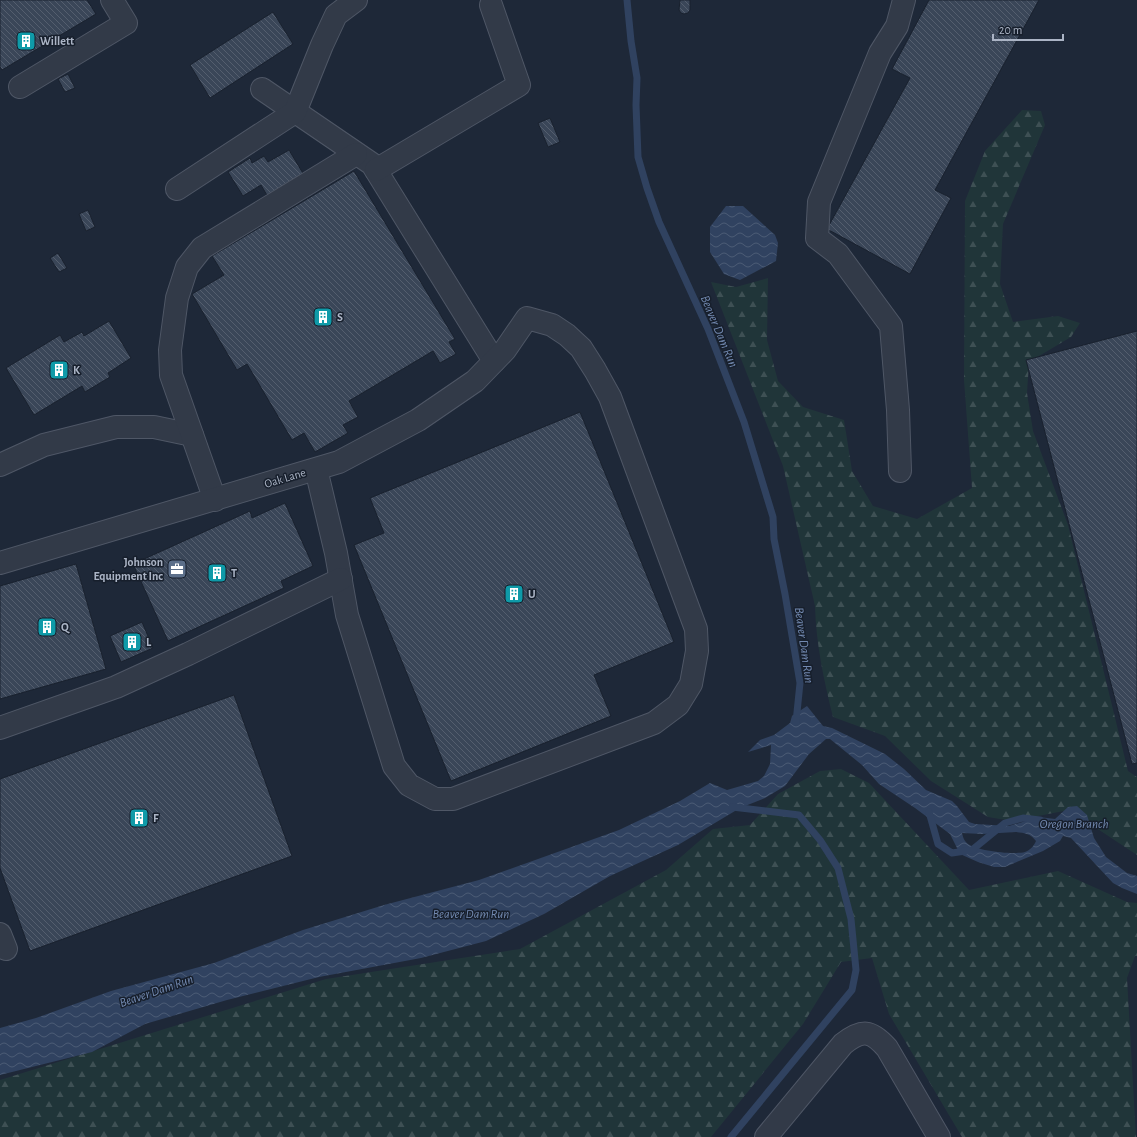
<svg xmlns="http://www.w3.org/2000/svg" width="1137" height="1137" font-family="'Alegreya Sans',sans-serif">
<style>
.forest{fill:url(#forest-firs)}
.water{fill:url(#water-waves);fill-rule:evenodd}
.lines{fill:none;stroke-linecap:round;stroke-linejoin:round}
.stream{stroke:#304260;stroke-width:7}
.building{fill:url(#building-back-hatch);stroke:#19212e}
.minor-casing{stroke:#4f5766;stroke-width:24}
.minor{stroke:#323a48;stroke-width:22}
.labels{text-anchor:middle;stroke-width:3;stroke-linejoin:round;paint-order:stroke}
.poi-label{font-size:12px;font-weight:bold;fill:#abb4c5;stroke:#171f2c;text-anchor:start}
.street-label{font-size:12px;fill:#abb4c5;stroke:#171f2c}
.water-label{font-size:13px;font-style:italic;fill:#7289b0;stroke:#171f2c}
</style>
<defs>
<pattern id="forest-firs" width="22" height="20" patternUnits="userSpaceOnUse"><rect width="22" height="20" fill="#203539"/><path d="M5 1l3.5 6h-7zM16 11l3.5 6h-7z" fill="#3e5054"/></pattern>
<pattern id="water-waves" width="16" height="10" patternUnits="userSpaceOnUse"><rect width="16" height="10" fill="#304260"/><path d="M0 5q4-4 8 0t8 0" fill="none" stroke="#4b5b75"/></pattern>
<pattern id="building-back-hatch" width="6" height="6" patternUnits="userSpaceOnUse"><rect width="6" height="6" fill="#3a4658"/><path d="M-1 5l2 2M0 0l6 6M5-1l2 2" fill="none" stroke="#545e6e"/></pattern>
</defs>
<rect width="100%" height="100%" fill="#1e2838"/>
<g class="forest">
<path d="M1022 110 1041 111 1045 125 1003 224 1000 284 1013 322 1058 316 1080 323 1071 337 1029 362 1027 393 1033 431 1068 525 1128 771 1137 777V855L1069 810 1012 821 988 817 931 781 885 736 833 717C824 681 816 644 815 606L783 466 711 282 736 287 768 278 767 340 778 381 803 407 844 420 852 471 873 506 917 519 972 488 964 380 965 201 985 151Z"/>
<path d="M841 769 869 783 969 890 1058 871 1127 902 1137 903V956H1135L1127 978 1136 1137H962L889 1014 872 958 841 962 803 1024 711 1137H0V1080L326 979 520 949 666 870 713 829 750 825 778 794 820 771Z"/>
</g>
<g class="water">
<path d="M726 206H743L775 235 778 243 776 261 740 280 724 274 710 252V227Z"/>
<path d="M807 706 823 726 832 728 885 754 904 769 926 790 952 801 957 806 969 822 975 824 1009 826 1039 817 1055 819 1068 807 1077 806 1087 815 1094 838 1106 857 1127 873 1137 876V894L1122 888 1113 883 1071 838 1063 836 1060 841 1043 851 1005 867H994L978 862 960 854 950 834 915 808 879 784 862 765 830 739H826L809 754 785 786 765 798 740 808 678 845 610 876 544 914 486 941 421 958 319 977 227 1000 145 1024 92 1052 0 1075V1028L36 1018 111 991 214 963 303 930 384 905 479 880 619 830 680 801 710 783 727 790 758 781 764 776 770 764 771 745 748 752 760 740 774 735 790 723 792 716ZM1016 832C1025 833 1031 834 1036 841 1034 846 1030 850 1025 852 1013 855 978 851 968 844 964 841 963 837 962 833L982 834Z"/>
</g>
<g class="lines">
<g class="stream">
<path d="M627 0 631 41 637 78 636 105 638 157 647 188 659 222 708 329 744 422 773 517 774 539 785 594 800 683 796 722"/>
<path d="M929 812 938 844 952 853 972 850 1005 823 1023 818 1040 820"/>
<path d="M731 1137 852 990 856 970 851 919 838 868 820 840 799 815 732 807"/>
</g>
</g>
<g class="building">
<path d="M0 0H87L96 14 2 70 0 67Z"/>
<path d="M680 0H690V10L688 13 684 14 681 13 679 10Z"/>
<path d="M929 0H1039L935 190 951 198 910 274 827 229 910 78 892 69Z"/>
<path d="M273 12 293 44 210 98 190 65Z"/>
<path d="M68 74 75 88 65 92 58 79Z"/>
<path d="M550 118 560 142 548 147 538 123Z"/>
<path d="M289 150 304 175 268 197 261 185 243 196 228 172 250 158 252 163 264 156 268 162Z"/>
<path d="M354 171 455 339 449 342 456 354 440 363 433 351 349 401 358 417 343 425 348 433 315 452 304 433 292 440 247 364 237 370 192 294 224 275 212 256Z"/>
<path d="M88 210 95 227 86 231 79 214Z"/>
<path d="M58 253 67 268 59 272 50 258Z"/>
<path d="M109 321 131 358 108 373 110 377 85 392 82 386 34 415 6 368 60 335 64 342 82 332 84 336Z"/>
<path d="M1137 331V763L1132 764 1026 360Z"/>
<path d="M580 412 674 642 594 675 611 716 451 781 354 545 384 533 370 498Z"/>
<path d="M285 503 313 566 281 581 284 588 168 641 133 564 250 511 252 518Z"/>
<path d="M76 564 106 669 0 699V586Z"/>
<path d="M142 622 153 648 121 662 110 636Z"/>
<path d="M234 695 292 856 30 951 0 868V779Z"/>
</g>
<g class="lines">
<g class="minor-casing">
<g id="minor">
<path d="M20 87 126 23 112 0"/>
<path d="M262 89 372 164 494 361"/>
<path d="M376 170 519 85 491 5"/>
<path d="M177 189 295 112 322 45 336 15 356 0"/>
<path d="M0 465 44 445 116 427H154L192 435"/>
<path d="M900 471 898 410 891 326 838 254 817 238 819 202 880 53 897 26 904 0"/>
<path d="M215 500 171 375 170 350 177 298 187 267 202 248 356 154"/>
<path d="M0 563 339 462 418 420 475 381 505 350 527 318 552 325 567 335 581 348 595 370 610 397 696 629 697 651 691 684 678 705 654 723 453 799H435L409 785 394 766 347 615 336 553 316 469"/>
<path d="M0 728 116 687 188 654 341 579"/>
<path d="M0 934 6 949"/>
<path d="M766 1137 843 1044C862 1029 871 1030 887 1048L939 1137"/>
</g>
</g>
<use href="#minor" class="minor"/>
</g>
<defs>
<g id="building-square" transform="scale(1)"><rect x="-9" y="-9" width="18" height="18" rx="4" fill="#0f9aa8" stroke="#171f2c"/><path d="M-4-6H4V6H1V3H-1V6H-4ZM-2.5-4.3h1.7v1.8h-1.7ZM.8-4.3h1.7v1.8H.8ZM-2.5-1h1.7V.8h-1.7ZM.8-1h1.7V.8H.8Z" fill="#fff"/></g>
<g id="office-square" transform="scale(1)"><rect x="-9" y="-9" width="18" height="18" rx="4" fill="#5c6f8a" stroke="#171f2c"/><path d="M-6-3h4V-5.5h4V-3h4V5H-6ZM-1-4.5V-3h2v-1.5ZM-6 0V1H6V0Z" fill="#fff"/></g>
</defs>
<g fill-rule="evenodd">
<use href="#building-square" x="26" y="41"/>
<use href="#building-square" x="323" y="317"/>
<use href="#building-square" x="59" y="370"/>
<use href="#office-square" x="177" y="569"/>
<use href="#building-square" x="217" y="573"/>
<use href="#building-square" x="514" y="594"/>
<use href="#building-square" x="47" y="627"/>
<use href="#building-square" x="132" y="642"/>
<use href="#building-square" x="139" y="818"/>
</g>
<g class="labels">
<g class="poi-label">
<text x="40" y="45">Willett</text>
<text x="337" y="321">S</text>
<text x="73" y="374">K</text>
<text x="163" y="566" text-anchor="end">Johnson<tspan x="163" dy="14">Equipment Inc</tspan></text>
<text x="231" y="577">T</text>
<text x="528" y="598">U</text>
<text x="61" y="631">Q</text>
<text x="146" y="646">L</text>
<text x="153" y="822">F</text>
</g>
<g class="street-label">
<text transform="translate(285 478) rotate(-17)" y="4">Oak Lane</text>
</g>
<g class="water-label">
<text transform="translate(720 331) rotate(67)" y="5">Beaver Dam Run</text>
<text transform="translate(805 645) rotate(82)" y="5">Beaver Dam Run</text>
<text x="1074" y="828">Oregon Branch</text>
<text x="471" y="918">Beaver Dam Run</text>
<text transform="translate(156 990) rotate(-19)" y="5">Beaver Dam Run</text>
</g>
</g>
<path d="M993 34v6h70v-6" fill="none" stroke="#abb4c5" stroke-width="2"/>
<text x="999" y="34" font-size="12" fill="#abb4c5" stroke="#171f2c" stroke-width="3" paint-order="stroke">20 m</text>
</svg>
